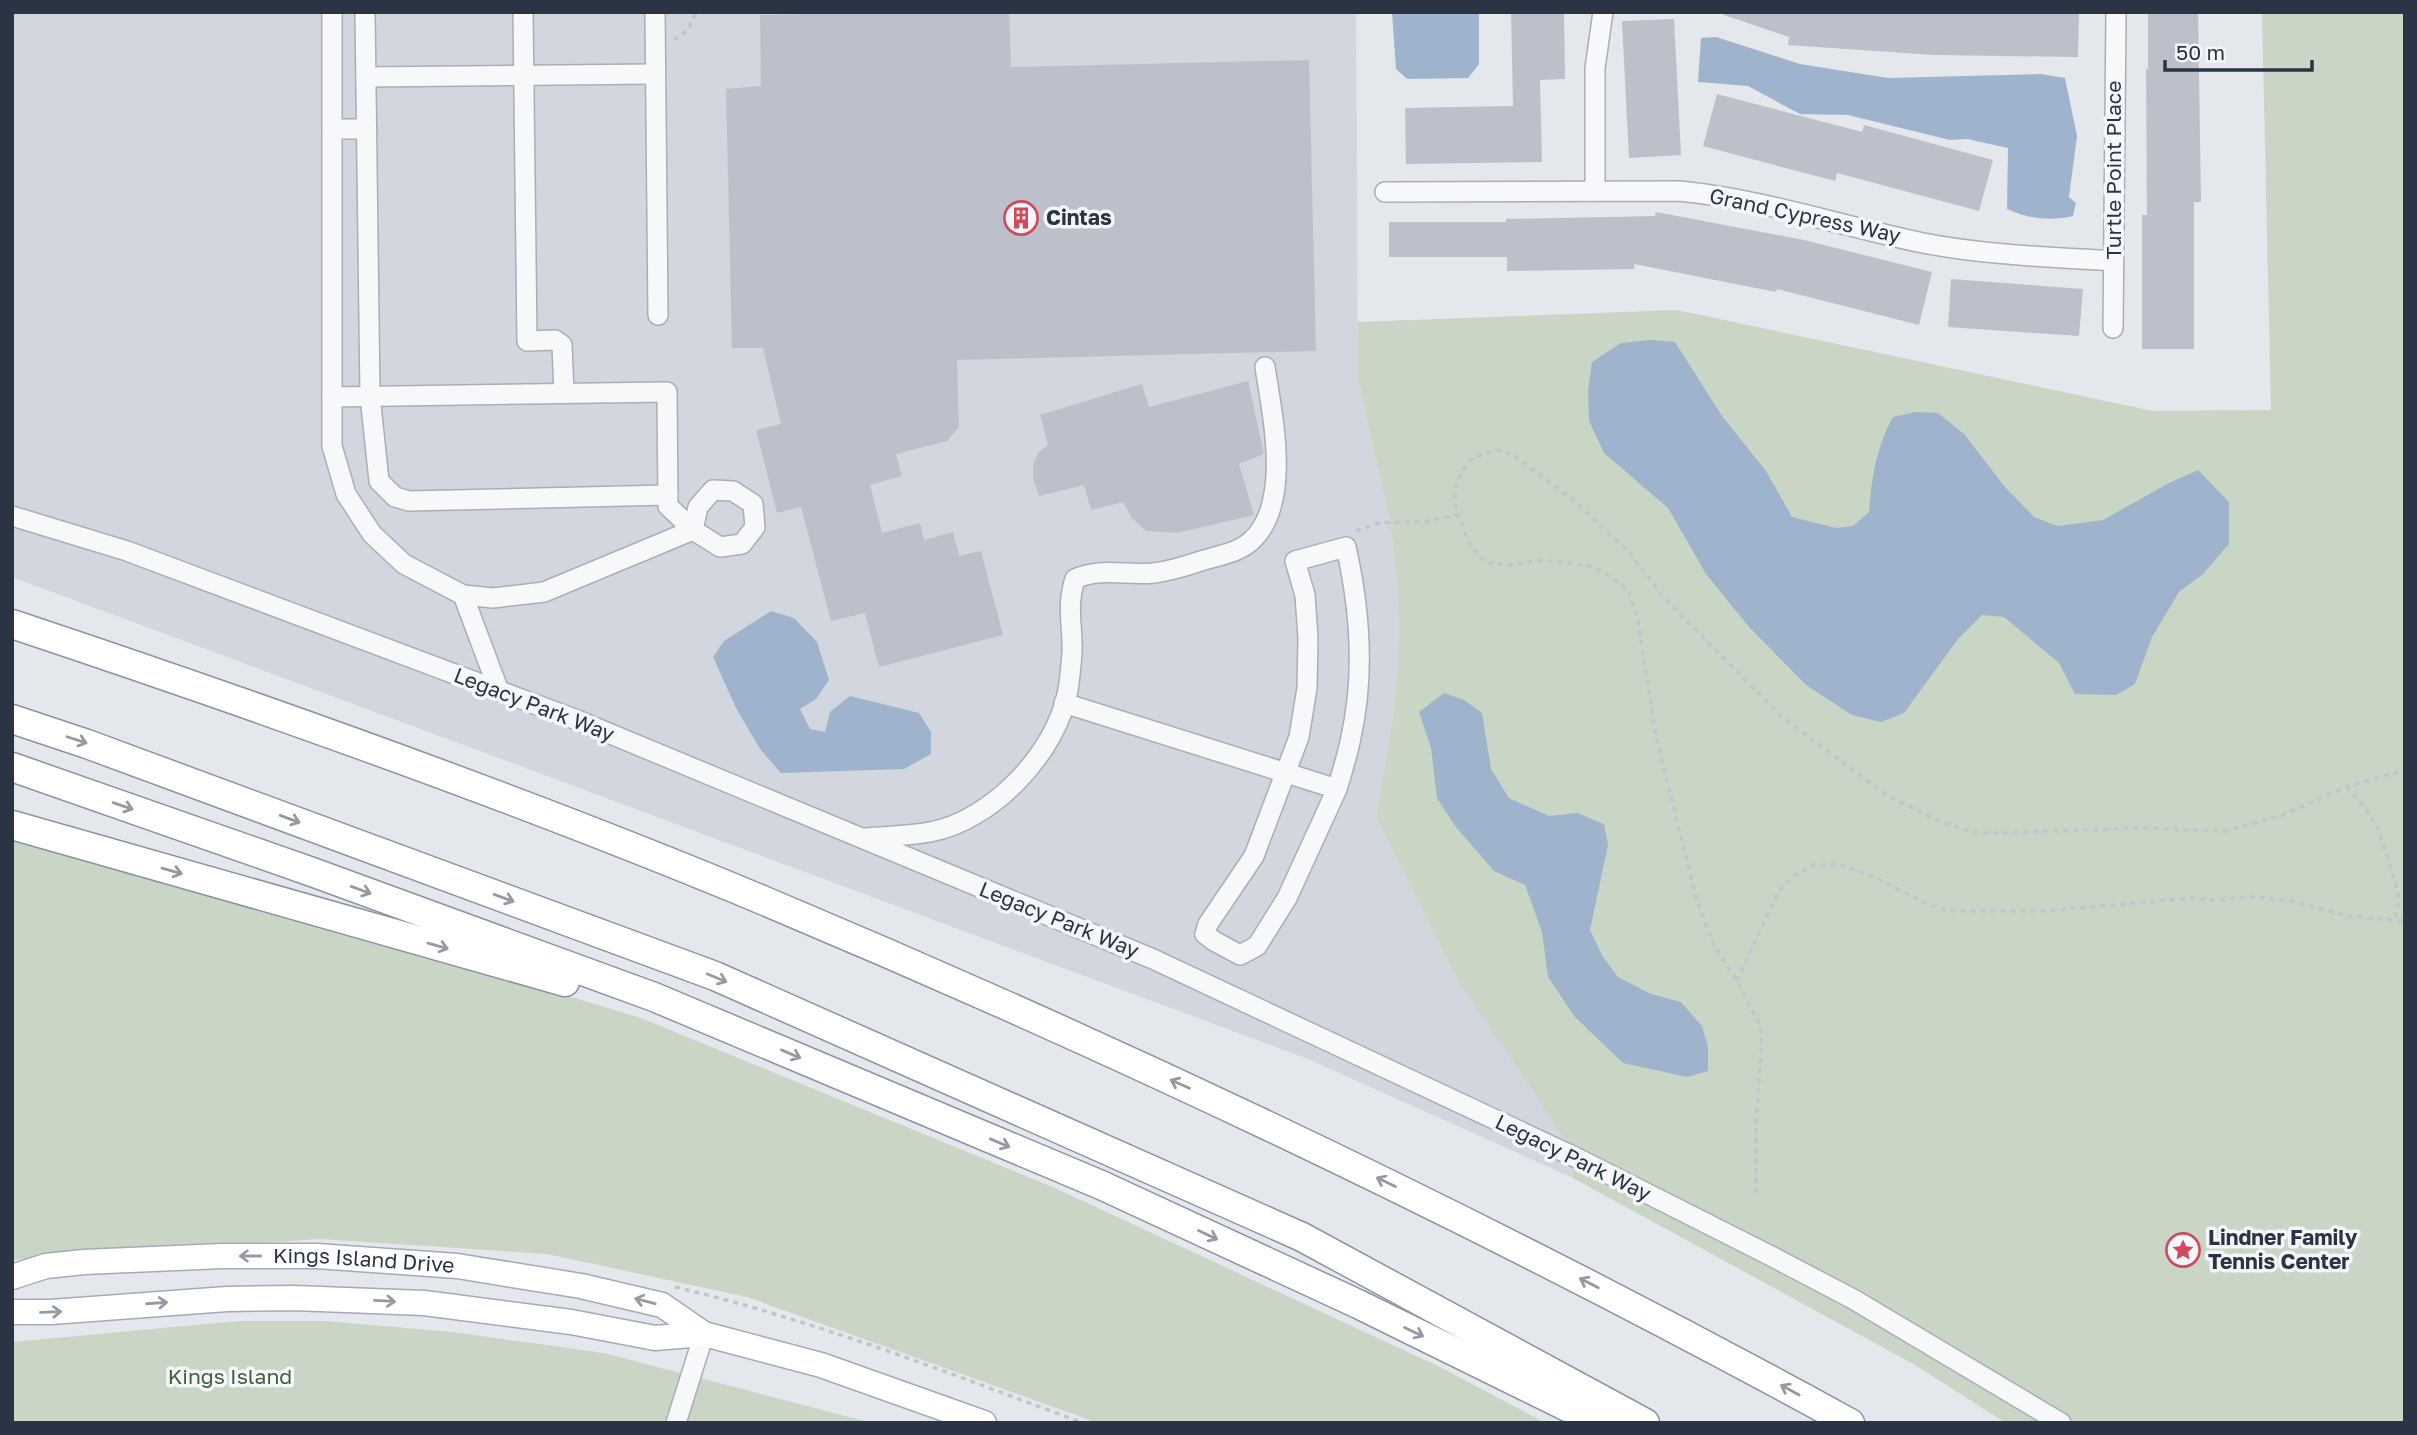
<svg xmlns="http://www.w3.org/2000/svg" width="2417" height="1435" font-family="'Golos Text',sans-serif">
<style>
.built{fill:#d2d6de}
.green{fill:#c9d6c5}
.water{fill:#9fb4cc}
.building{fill:#bbc0ca}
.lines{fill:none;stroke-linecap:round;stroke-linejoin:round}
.minor-casing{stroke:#a9aeb7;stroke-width:22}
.major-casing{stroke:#a3abb8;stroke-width:27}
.highway-casing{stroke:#8b94a3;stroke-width:31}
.path{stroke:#c2c5cb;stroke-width:3.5;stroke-dasharray:5 5;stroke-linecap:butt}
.minor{stroke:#f7f8fa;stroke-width:19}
.major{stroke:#fff;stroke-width:24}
.highway{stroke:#fff;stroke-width:28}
.oneway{stroke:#959aa2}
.labels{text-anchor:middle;stroke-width:7;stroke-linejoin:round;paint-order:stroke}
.street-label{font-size:21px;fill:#2b3445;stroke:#f4f6f9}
.poi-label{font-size:21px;font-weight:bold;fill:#2b3445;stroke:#f4f6f9;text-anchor:start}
.park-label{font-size:21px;fill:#3f6138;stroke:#f4f6f9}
</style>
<rect width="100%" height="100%" fill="#e4e7ec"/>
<path class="built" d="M12 12H1356L1358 380 1390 522 1398 592 1399 651 1393 717 1376 817 1456 978 1579 1159 1571 1177 1308 1059 12 577Z"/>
<g class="green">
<path d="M2262 12H2405V1423H2006L1915 1365 1571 1177 1578 1159 1456 978 1376 817 1393 717 1399 651 1398 592 1390 522 1358 380V322L1677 310 2153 411 2271 410Z"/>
<path d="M12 835 252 900 641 1018 1055 1188 1440 1367 1546 1423H1098L747 1297 547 1254 320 1239 12 1260Z"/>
<path d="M239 1321H325L452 1332 604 1353 872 1423H12V1342Z"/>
</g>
<g class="water">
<path d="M1392 12H1479V64L1468 78 1407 79 1396 69Z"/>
<path d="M1716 37 1800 64 1888 78 2041 74 2065 78 2077 136 2069 197 2076 203 2073 216C2051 221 2028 219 2007 209L2008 148 1967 139 1950 140 1848 115 1800 114 1748 86 1698 82 1701 38Z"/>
<path d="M1651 340 1675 342 1722 416 1766 471 1792 517 1836 528 1853 526 1869 512C1872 476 1876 449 1893 417L1916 412 1938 413 1964 434 2005 487 2034 517 2058 526 2103 520 2169 483 2198 470 2229 502V544L2203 574 2179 592 2152 637 2135 684 2116 695 2075 694 2059 663 2004 617 1982 615 1958 639 1904 713 1881 722 1852 715 1806 685 1749 627 1706 574 1668 508 1604 453 1589 421 1588 391 1592 362 1621 343Z"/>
<path d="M771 611 794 618 817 642 829 680 816 699 800 709 810 729 825 732 830 712 850 696 919 713 931 732V754L904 769 781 773 760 749 736 708 713 657 724 641Z"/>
<path d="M1444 693 1464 700 1482 713 1491 769 1509 798 1549 816 1577 813 1604 824 1608 845 1590 930 1603 957 1618 977 1651 994 1681 1002 1702 1026 1708 1047V1071L1687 1077 1623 1063 1574 1016 1548 977 1542 932 1525 885 1494 871 1455 826 1437 798 1431 748 1419 712Z"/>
</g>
<g class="building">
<path d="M884 12H1009L1011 67 1309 60 1316 351 957 360 959 427 947 441 896 454 902 476 870 485 882 533 920 523 924 540 953 532 959 556 981 551 1003 635 879 667 865 613 831 621 801 507 777 513 756 430 781 424 763 348H732L726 89 761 86 760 15Z"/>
<path d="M1511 12H1564L1565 79 1540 80 1542 162 1406 164 1405 108 1513 106Z"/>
<path d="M1724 12H2079L2078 57 1934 55 1788 45 1789 37 1724 15Z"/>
<path d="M2148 12H2198L2201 202H2194V349H2142V215H2147L2146 69H2148Z"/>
<path d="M1674 19 1681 155 1629 158 1622 21Z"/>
<path d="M1717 94 1862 132 1864 125 1993 160 1979 211 1837 173 1835 181 1703 146Z"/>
<path d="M1656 212 1804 240 1932 272 1919 325 1777 289 1776 292 1634 264V269L1507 271V257H1389V222H1506V219L1655 216Z"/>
<path d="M1951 279 2083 289 2079 336 1948 327Z"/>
<path d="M1248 381 1264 454 1239 464 1254 515 1177 533 1146 531 1132 518 1123 502 1091 510 1084 485 1039 496 1033 477V466L1038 453 1048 445 1040 415 1142 384 1149 407Z"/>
</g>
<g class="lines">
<g class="minor-casing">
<g id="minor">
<path d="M332 12V446L346 494 372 534 404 564 463 595 493 598 544 592 693 530"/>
<path d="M365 12 370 396 379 481 395 497 409 501 668 495"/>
<path d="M523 12 527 341 555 340 562 345 564 393"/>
<path d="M655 12 658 315"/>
<path d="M366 77 655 74"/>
<path d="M332 129H367"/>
<path d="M1595 191V68L1603 12"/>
<path d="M1385 192 1679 191C1762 199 1841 226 1923 243 1985 255 2050 257 2113 261"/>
<path d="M2113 328 2116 12"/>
<path d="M332 397 667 392 668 506 693 530 720 547 742 544 755 527 753 504 733 491 713 490 698 507 693 530"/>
<path d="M12 516 127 551 577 720 1153 959 1579 1159 1771 1256 1853 1299 2061 1423"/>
<path d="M463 595 499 691"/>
<path d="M1064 703 1337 789C1342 772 1348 754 1351 737 1365 674 1360 609 1346 547L1295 561 1305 595 1308 638 1307 688 1299 737 1254 856 1208 924 1205 934 1214 941 1240 955 1257 946 1287 898 1337 789"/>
<path d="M866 838C887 836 909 836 930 832 992 821 1057 752 1068 690 1070 678 1071 665 1072 653 1073 626 1066 606 1075 579 1099 567 1128 576 1154 573 1170 571 1186 566 1201 561 1217 556 1237 553 1250 542 1293 505 1272 414 1265 367"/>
<path d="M676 1423 704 1334"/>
</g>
</g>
<g class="major-casing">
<g id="major">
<path id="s1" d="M12 1277 46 1266 84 1262 222 1256H317L457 1266 581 1286 662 1305 704 1334"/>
<path d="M12 1312H51L227 1299 294 1298 424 1303 571 1322 655 1338 704 1334 821 1365 984 1423"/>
</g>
</g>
<g class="highway-casing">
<g id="highway">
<path d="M12 624C264 708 515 797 760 899 1132 1055 1496 1229 1850 1423"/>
<path d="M12 719 87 744 715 976 1302 1237 1645 1423"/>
<path d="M12 767 312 872 654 997 1101 1185 1358 1304 1600 1423"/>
<path d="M12 825 565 982"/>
</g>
</g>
<g class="path">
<path d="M674 40 688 30 696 12"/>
<path d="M1356 531 1378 523 1423 522 1457 515"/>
<path d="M2346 787 2364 806 2378 828 2398 892V909L2394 920"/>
<path d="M1737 981 1778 892 1795 875 1814 865 1837 864 1870 875 1925 903 1948 911H2046L2191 898 2215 900 2251 897 2288 900 2348 916 2405 921"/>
<path d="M1756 1193V1126L1762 1037 1759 1023 1737 981 1714 946 1697 901 1656 736 1638 621 1629 592 1620 583 1591 566 1542 560 1510 565 1487 563 1471 547 1456 510 1455 489 1461 473 1470 460 1486 453 1501 450 1516 457 1576 502 1629 552 1665 599 1781 716 1888 796 1941 822 1974 832 1999 833 2143 828 2225 831 2283 815 2346 787 2405 770"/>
<path d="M675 1287C814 1320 949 1373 1083 1423"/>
</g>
<use href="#minor" class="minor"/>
<use href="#major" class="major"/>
<use href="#highway" class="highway"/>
</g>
<defs><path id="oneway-shaft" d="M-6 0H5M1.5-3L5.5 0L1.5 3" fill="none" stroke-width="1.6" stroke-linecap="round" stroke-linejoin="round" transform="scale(1.75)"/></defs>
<g class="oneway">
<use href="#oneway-shaft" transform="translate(77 740) rotate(18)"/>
<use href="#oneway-shaft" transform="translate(123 806) rotate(19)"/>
<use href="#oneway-shaft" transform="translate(290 819) rotate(20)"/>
<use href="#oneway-shaft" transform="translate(172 871) rotate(16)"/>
<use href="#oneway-shaft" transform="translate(361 890) rotate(20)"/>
<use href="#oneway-shaft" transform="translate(504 898) rotate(20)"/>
<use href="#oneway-shaft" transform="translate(438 946) rotate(16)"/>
<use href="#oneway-shaft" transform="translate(717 978) rotate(22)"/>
<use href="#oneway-shaft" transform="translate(791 1054) rotate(23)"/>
<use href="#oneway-shaft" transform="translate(1180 1084) rotate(-156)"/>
<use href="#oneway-shaft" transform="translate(1000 1143) rotate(23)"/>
<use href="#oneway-shaft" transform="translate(1386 1182) rotate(-154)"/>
<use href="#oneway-shaft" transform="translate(1208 1235) rotate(25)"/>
<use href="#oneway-shaft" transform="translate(250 1256) rotate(180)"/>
<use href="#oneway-shaft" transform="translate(1589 1283) rotate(-153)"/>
<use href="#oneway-shaft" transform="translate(385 1301) rotate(3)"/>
<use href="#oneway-shaft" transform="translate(645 1301) rotate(-166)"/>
<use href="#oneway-shaft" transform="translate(157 1303) rotate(-4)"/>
<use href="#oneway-shaft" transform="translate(51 1312) rotate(-2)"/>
<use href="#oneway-shaft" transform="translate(1414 1332) rotate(26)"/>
<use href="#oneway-shaft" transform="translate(1790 1390) rotate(-151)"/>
</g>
<defs>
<g id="building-ring" transform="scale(1.75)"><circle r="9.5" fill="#f4f6f9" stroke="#d1495b" stroke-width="1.5"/><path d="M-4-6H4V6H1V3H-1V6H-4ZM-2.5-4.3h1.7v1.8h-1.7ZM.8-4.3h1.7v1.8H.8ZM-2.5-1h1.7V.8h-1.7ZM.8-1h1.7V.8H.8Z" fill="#d1495b"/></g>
<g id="sight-ring" transform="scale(1.75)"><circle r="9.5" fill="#f4f6f9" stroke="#d1495b" stroke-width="1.5"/><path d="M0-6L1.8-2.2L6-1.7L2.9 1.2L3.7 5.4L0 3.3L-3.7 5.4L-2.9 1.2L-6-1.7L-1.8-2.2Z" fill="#d1495b"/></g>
</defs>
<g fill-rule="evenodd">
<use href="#building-ring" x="1021" y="218"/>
<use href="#sight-ring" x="2183" y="1250"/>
</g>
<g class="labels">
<g class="street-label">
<text transform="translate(2114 170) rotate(-90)" y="7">Turtle Point Place</text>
<text transform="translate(1805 216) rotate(12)" y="7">Grand Cypress Way</text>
<text transform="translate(534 705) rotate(21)" y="7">Legacy Park Way</text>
<text transform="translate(1059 920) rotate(22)" y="7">Legacy Park Way</text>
<text transform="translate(1573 1158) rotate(26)" y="7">Legacy Park Way</text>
<text dy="7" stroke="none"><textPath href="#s1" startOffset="354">Kings Island Drive</textPath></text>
</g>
<g class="poi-label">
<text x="1046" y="225">Cintas</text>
<text x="2208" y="1245">Lindner Family<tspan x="2208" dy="24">Tennis Center</tspan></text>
</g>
<g class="park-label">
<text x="230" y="1384">Kings Island</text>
</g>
</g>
<rect width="2417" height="1435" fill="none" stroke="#2b3445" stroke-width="28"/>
<path d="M2165 60v10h147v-10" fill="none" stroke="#2b3445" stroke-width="3.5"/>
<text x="2176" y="60" font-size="21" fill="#2b3445" stroke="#f4f6f9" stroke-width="5" paint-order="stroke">50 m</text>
</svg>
